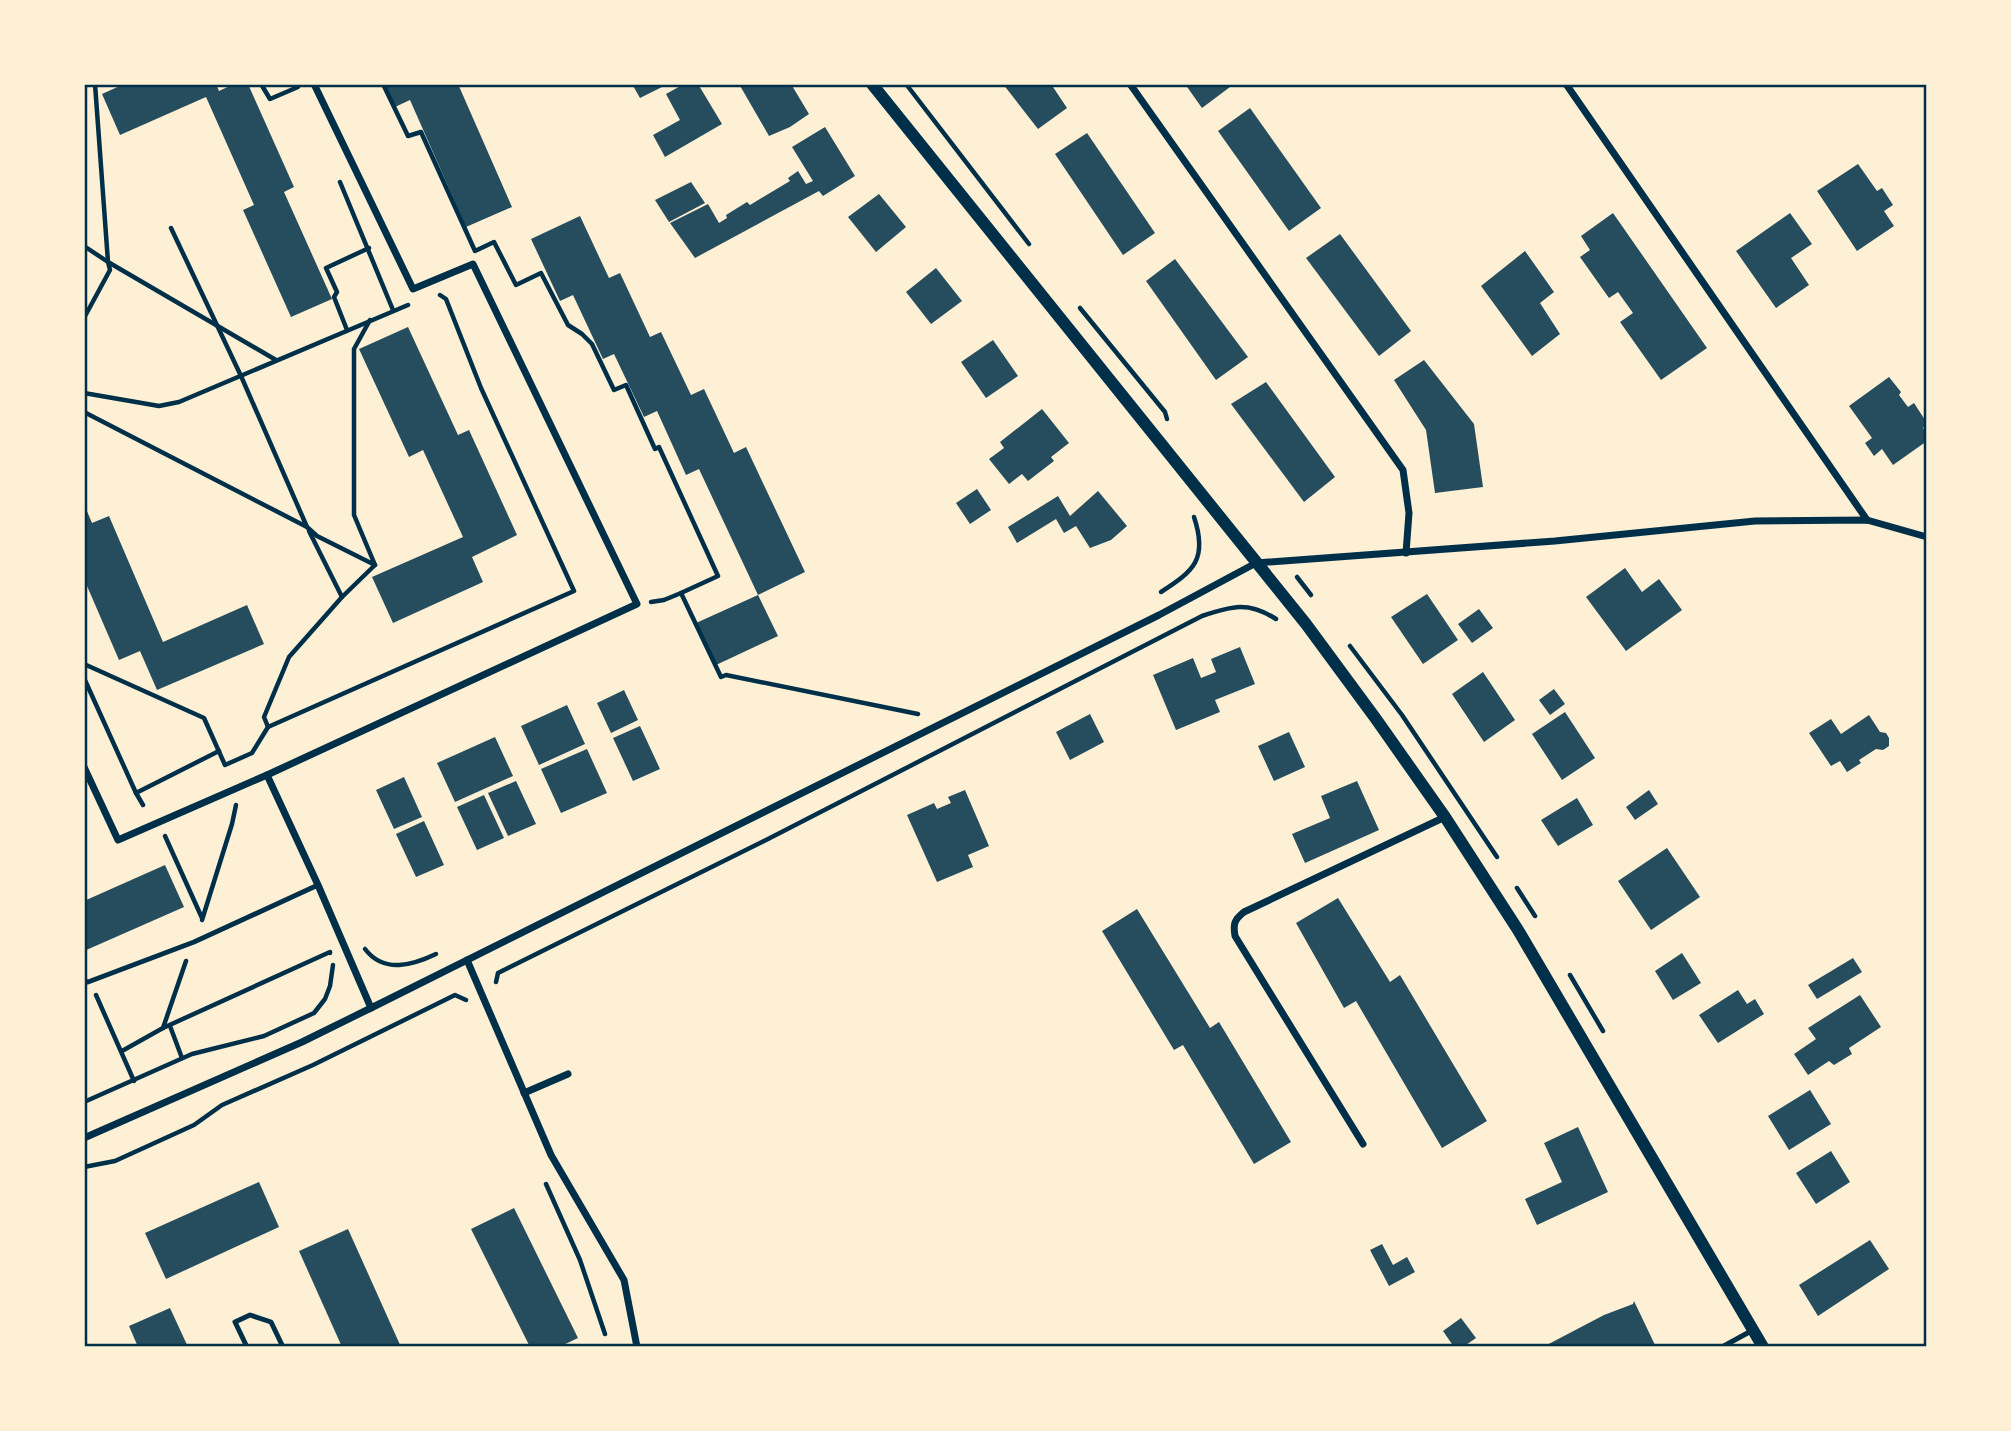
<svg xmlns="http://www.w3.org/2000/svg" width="2011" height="1431" font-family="'Zilla Slab',serif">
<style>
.building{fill:#264d5e}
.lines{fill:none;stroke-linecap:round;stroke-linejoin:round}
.path{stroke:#003049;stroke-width:4.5}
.service{stroke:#003049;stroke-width:5}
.minor{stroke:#003049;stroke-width:7}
.tertiary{stroke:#003049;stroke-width:12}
.neatline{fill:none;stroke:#003049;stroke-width:2.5}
</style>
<rect width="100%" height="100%" fill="#fdf0d5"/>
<g class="building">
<path d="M124 84H216L219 91 234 84H248L294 187 284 192 332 299 291 317 243 210 254 205 206 97 120 135 102 94Z"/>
<path d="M385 84H458L512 207 466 227 410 100 395 107Z"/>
<path d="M632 84H668L640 98Z"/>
<path d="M684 84H698L722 124 665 157 653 135 680 120 666 94Z"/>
<path d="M739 84H791L809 114 790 127 769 136Z"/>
<path d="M1003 84H1051L1067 108 1038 129Z"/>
<path d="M1185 84H1234L1202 108Z"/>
<path d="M1250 108 1321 208 1289 231 1218 131Z"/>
<path d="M825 127 855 176 823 196 819 191 695 258 670 223 708 204 719 223 727 218 726 215 747 202 750 205 790 181 788 178 798 171 806 184 813 181 792 147Z"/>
<path d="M1087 133 1155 233 1123 255 1055 154Z"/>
<path d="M1858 164 1877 191 1882 188 1893 205 1884 211 1894 226 1857 251 1817 191Z"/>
<path d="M691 182 705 203 669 222 655 200Z"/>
<path d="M879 194 906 227 876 252 848 217Z"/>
<path d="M1613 213 1707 348 1661 380 1620 322 1633 313 1618 292 1609 298 1580 257 1590 250 1581 236Z"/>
<path d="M1790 213 1812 244 1791 258 1809 285 1776 308 1736 251Z"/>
<path d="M580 216 609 278 620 273 650 337 661 332 691 395 704 389 734 453 746 447 805 572 758 595 699 469 686 475 657 411 644 417 614 354 603 359 573 295 560 301 531 239Z"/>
<path d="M1340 234 1411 331 1379 356 1306 258Z"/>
<path d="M1525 251 1554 292 1540 303 1560 334 1532 356 1481 286Z"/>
<path d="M1175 259 1248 357 1216 380 1146 281Z"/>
<path d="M936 268 962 301 931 324 906 292Z"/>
<path d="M408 327 458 435 469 430 517 535 472 557 483 582 393 623 372 577 463 537 423 450 409 457 359 349Z"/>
<path d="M993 340 1018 376 986 398 961 362Z"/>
<path d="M1424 360 1474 424 1483 487 1435 493 1426 430 1394 380Z"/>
<path d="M1889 377 1901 392 1899 395 1908 407 1914 403 1927 423 1923 428 1927 433V441L1893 465 1882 449 1874 456 1865 443 1872 438 1849 406Z"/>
<path d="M1266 382 1335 477 1304 502 1231 404Z"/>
<path d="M1042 409 1069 443 1051 457 1054 461 1028 481 1022 474 1009 484 989 459 1004 448 1000 442Z"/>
<path d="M977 489 991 510 970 524 956 503Z"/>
<path d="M1098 491 1127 526 1111 540 1090 548 1076 526 1064 533 1056 519 1017 543 1008 527 1058 496 1070 516Z"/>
<path d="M84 504 92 523 109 516 163 642 247 605 264 644 157 690 140 651 119 660 84 579Z"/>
<path d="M1625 568 1642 592 1659 579 1682 610 1626 651 1586 597Z"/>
<path d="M1427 594 1458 640 1423 664 1391 617Z"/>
<path d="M758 595 778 636 716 665 696 623Z"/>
<path d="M1479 609 1493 628 1472 643 1458 624Z"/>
<path d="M1240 647 1255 684 1215 700 1220 712 1176 730 1153 675 1193 658 1201 678 1216 672 1211 659Z"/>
<path d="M1483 672 1515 720 1484 742 1452 694Z"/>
<path d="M1554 689 1565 704 1550 715 1539 700Z"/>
<path d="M624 690 638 720 611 733 597 703Z"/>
<path d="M567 705 585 744 539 765 521 726Z"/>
<path d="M1565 712 1595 758 1562 780 1532 734Z"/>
<path d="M1090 714 1104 742 1070 760 1056 732Z"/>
<path d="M1869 715 1880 732 1886 733 1889 738V746L1883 750 1876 749 1859 760 1861 763 1847 772 1840 761 1831 766 1809 733 1831 719 1841 734Z"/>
<path d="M640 726 660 769 633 781 613 738Z"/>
<path d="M1289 732 1305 767 1274 781 1258 746Z"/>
<path d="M495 737 513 776 455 802 437 763Z"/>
<path d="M587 749 607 793 561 813 541 769Z"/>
<path d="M404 777 422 817 394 829 376 790Z"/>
<path d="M516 781 536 824 508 836 488 793Z"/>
<path d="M1357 781 1379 830 1305 863 1292 834 1330 818 1321 796Z"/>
<path d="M965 790 989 846 968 855 973 867 937 882 907 815 934 803 937 809 951 803 948 797Z"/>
<path d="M1649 790 1658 804 1635 820 1626 807Z"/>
<path d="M484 795 504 838 477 850 457 807Z"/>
<path d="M1577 798 1593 825 1558 846 1541 820Z"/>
<path d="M424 821 444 865 416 877 396 834Z"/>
<path d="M1667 848 1700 897 1651 930 1618 881Z"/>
<path d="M165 865 184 907 84 951V901Z"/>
<path d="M1338 898 1390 982 1400 975 1487 1121 1442 1148 1356 1001 1344 1008 1296 923Z"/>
<path d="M1137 909 1210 1028 1219 1022 1291 1142 1254 1164 1183 1045 1174 1050 1102 931Z"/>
<path d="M1682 953 1701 983 1673 1000 1655 971Z"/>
<path d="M1853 958 1862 972 1817 999 1808 985Z"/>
<path d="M1738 990 1747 1004 1755 999 1764 1014 1718 1043 1699 1015Z"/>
<path d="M1860 995 1881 1027 1849 1048 1852 1054 1834 1065 1829 1061 1808 1075 1794 1054 1816 1039 1808 1028Z"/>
<path d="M1810 1090 1831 1124 1789 1150 1768 1116Z"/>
<path d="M1578 1127 1608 1192 1537 1225 1525 1199 1562 1182 1544 1143Z"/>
<path d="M1831 1151 1850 1182 1816 1204 1796 1173Z"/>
<path d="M259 1182 279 1227 166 1279 145 1233Z"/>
<path d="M514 1208 578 1338 559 1347H530L471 1229Z"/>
<path d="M348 1229 401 1347H342L299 1251Z"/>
<path d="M1870 1240 1889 1269 1818 1316 1799 1285Z"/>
<path d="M1382 1244 1393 1265 1407 1257 1415 1272 1389 1286 1370 1250Z"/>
<path d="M1634 1301 1655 1345 1543 1347 1604 1315 1633 1304Z"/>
<path d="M170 1308 188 1347H138L129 1326Z"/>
<path d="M1461 1318 1476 1338 1463 1347H1454L1443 1331Z"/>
</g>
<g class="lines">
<g class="path">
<path d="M95 84 108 262 276 360"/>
<path d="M261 84 270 99 298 87"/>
<path d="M355 84H358"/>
<path d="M383 84 408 136 421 132 475 251 494 242 516 285 541 273 568 325 582 334 592 344 614 390 626 385 655 449 659 447 718 576 681 593"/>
<path d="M906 84 1029 244"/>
<path d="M340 182 393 310"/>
<path d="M84 246 108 262 110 270 84 318"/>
<path d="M1080 308 1165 412 1167 419"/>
<path d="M347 330 334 297 337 292 326 268 369 248"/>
<path d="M84 393 159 406 179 402 408 305"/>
<path d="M84 412 307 527 241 376 171 228"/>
<path d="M307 527 317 536 375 565 354 515V349L370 320"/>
<path d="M309 531 342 597"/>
<path d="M1297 577 1311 595"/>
<path d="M1161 592C1194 571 1208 559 1194 517"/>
<path d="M651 602 664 600 681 593 721 677 726 675 918 714"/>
<path d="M1350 646 1402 715 1497 857"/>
<path d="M84 664 204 718 225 765 252 753 268 727 264 717 289 657 342 597 375 565"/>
<path d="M84 678 136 793"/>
<path d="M268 727 574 591 481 388 446 299 440 295"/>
<path d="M143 805 136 793 219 751"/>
<path d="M165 836 202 918"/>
<path d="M1517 888 1535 916"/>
<path d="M202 920 232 824 236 805"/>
<path d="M365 949C384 974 413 965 436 954"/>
<path d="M1570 975 1603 1031"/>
<path d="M496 982 498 973 768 839 1202 616C1232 606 1248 601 1276 619"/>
<path d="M96 995 134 1081"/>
<path d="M170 1026 182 1058"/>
<path d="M163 1028 186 961"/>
<path d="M122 1051 163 1028 330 952V953"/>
<path d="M84 1102 192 1054 264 1036 314 1013 325 999 330 986 333 965"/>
<path d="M84 1167 115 1161 194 1125 222 1105 313 1065 455 995 466 1000"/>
<path d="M546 1184 580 1260 605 1334"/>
</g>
<g class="service">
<path d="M84 981 88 982 194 942 318 885"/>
<path d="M247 1347 235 1322 250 1315 271 1322 283 1347"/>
<path d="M1722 1347 1753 1330"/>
</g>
<g class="minor">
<path d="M1130 84 1403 470 1409 513 1406 553"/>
<path d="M1566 84 1867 520"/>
<path d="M84 767 118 840 267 775 318 885 371 1008"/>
<path d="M267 775 637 604 473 264 413 289 314 84"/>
<path d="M467 960 551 1155 624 1280 637 1347"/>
<path d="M524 1093 568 1074"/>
<path d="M84 1138 302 1042 371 1008 1159 615 1256 563 1555 541 1755 521 1867 520 1927 537"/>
<path d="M1363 1144 1235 936C1233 924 1234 920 1244 912L1445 817"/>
</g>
<path class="tertiary" d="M872 84 1306 624 1376 719 1445 817 1518 930 1763 1347"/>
</g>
<rect width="2011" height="1431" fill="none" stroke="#fdf0d5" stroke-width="172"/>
<rect x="86" y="86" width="1839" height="1259" class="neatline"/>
</svg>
